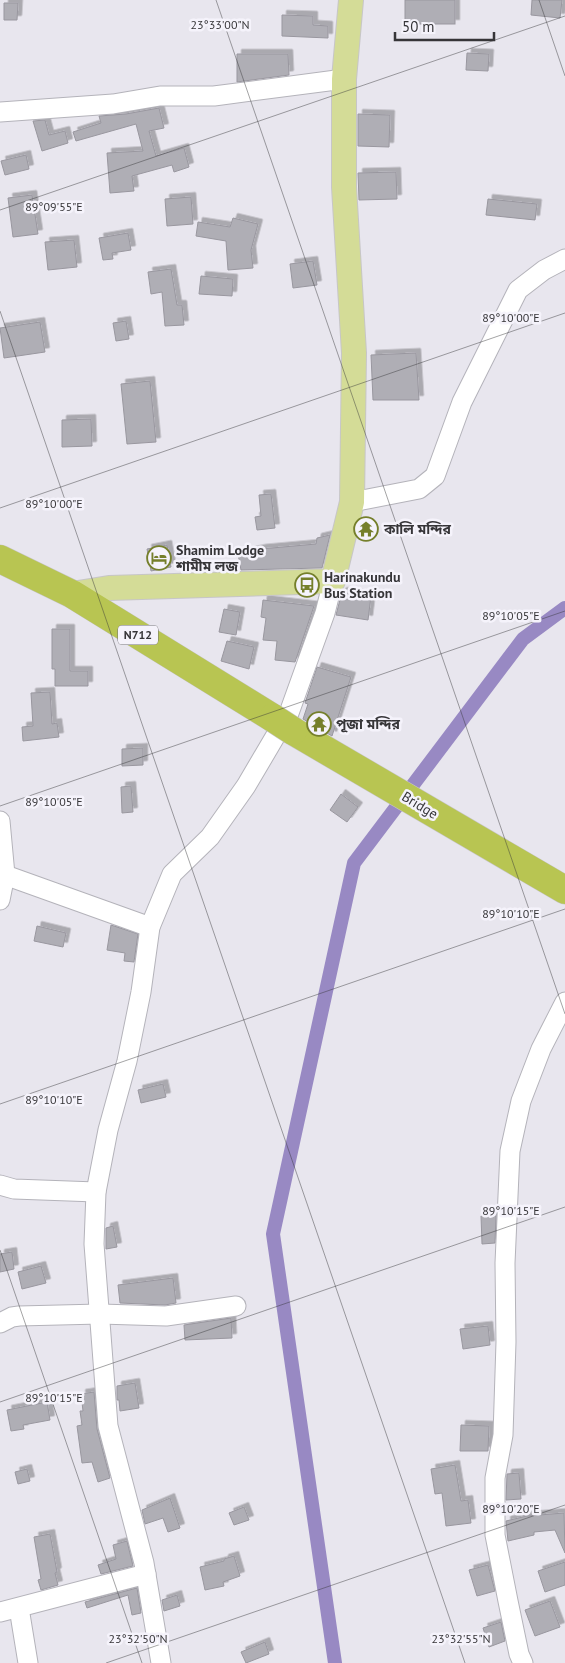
<svg xmlns="http://www.w3.org/2000/svg" width="565" height="1663" font-family="'PT Sans','Noto Sans Bengali',sans-serif">
<style>
.lines{fill:none;stroke-linecap:round;stroke-linejoin:round}
.canal{stroke:#9889c3;stroke-width:14}
.building{fill:#afaeb5;stroke:#99979f;filter:url(#shadow)}
.minor-casing{stroke:#b4b3ba;stroke-width:21}
.major-casing{stroke:#c7c6c7;stroke-width:26}
.highway-casing{stroke:#c7c6c7;stroke-width:29}
.minor{stroke:#fff;stroke-width:19}
.major{stroke:#d4dc97;stroke-width:24}
.highway{stroke:#b8c552;stroke-width:28}
.highway-bridge-casing{stroke:#c7c6c7;stroke-width:29;stroke-linecap:butt}
.highway-bridge{stroke:#b8c552;stroke-width:28}
.ticks{fill:none;stroke:#363538;stroke-width:1;stroke-opacity:0.45}
.labels{text-anchor:middle;stroke-width:5;stroke-linejoin:round;paint-order:stroke}
.shield{fill:#f5f3fb;stroke:#6f6e72;stroke-width:1}
.shield-label{font-size:12px;font-weight:bold;fill:#363538}
.poi-label{font-size:14px;font-weight:bold;fill:#363538;stroke:#f5f3fb;text-anchor:start}
.street-label{font-size:14px;fill:#363538;stroke:#f5f3fb}
.ticks-label{font-size:12px;text-anchor:middle;fill:#363538;stroke:#f5f3fb;stroke-width:5;stroke-linejoin:round;paint-order:stroke}
</style>
<defs>
<filter id="shadow"><feDropShadow dx="4.5" dy="-4.5" stdDeviation="0" flood-color="#0004"/></filter>
</defs>
<rect width="100%" height="100%" fill="#e8e6ee"/>
<g class="lines">
<path class="canal" d="M335 1663 273 1234 354 863 523 639 565 608"/>
</g>
<g class="building">
<rect x="405" y="0" width="50" height="24"/>
<path d="M532 0H562L560 18 531 15Z"/>
<path d="M4 3H18L17 20H4Z"/>
<path d="M282 15 313 16V25L328 26V38L282 36Z"/>
<path d="M467 53 489 54 488 71 466 70Z"/>
<path d="M237 54H288L289 75 237 82Z"/>
<path d="M159 108 164 128 149 131 156 156 184 148 189 167 174 172 172 165 132 176 134 191 110 193 107 153 143 151 136 124 76 141 73 132 101 123 99 116 126 114Z"/>
<path d="M358 114 390 115 389 147 358 146Z"/>
<path d="M45 120 49 135 65 131 68 143 42 151 33 121Z"/>
<path d="M26 155 29 169 5 175 1 161Z"/>
<path d="M396 172 397 199 359 200 358 173Z"/>
<path d="M32 195 38 234 13 237 8 198Z"/>
<path d="M191 197 193 224 167 226 165 199Z"/>
<path d="M488 199 537 204 535 220 486 215Z"/>
<path d="M233 218 258 224 251 250 253 268 228 270 226 241 196 236 198 222 230 227Z"/>
<path d="M128 233 131 250 112 253 113 259 103 260 99 238Z"/>
<path d="M74 240 77 267 48 270 45 242Z"/>
<path d="M313 261 317 285 293 288 290 264Z"/>
<path d="M171 269 177 305H182L184 325 165 326 162 292 151 294 148 272Z"/>
<path d="M201 276 233 279 232 296 199 294Z"/>
<path d="M126 321 129 339 116 341 113 323Z"/>
<path d="M40 322 45 352 4 358 0 328Z"/>
<path d="M416 353 419 400H373L371 355Z"/>
<path d="M150 381 156 442 127 444 121 384Z"/>
<path d="M91 419 92 446 62 447V420Z"/>
<path d="M271 494 275 528 257 530 255 517 261 516 259 495Z"/>
<path d="M330 535 322 568 241 570 238 554 261 549 316 544 317 538Z"/>
<path d="M167 545 171 567 151 571 147 549Z"/>
<path d="M342 592 371 596 368 620 336 615Z"/>
<path d="M263 600 314 606 295 662 275 660 277 641 263 640 266 618 261 617Z"/>
<path d="M224 609 240 612 236 635 219 632Z"/>
<path d="M52 629H70V671H88V686H55V669H52Z"/>
<path d="M227 641 254 647 249 669 221 661Z"/>
<path d="M317 667 351 677 332 736 303 719 308 704 305 703Z"/>
<path d="M50 692 52 724 57 723 59 737 23 741 22 727 33 726 31 693Z"/>
<path d="M143 748V765L122 766V749Z"/>
<path d="M131 786 133 812 122 813 121 787Z"/>
<path d="M341 794 358 807 347 822 330 810Z"/>
<path d="M111 925 138 934 134 962 124 961 125 953 107 950Z"/>
<path d="M37 926 66 933 63 947 34 941Z"/>
<path d="M163 1084 166 1097 141 1103 138 1090Z"/>
<path d="M481 1216H496L495 1243 482 1244Z"/>
<path d="M113 1226 117 1247 106 1249V1228Z"/>
<path d="M12 1252 14 1269 0 1272V1254Z"/>
<path d="M41 1266 46 1283 22 1289 18 1272Z"/>
<path d="M173 1278 176 1303 165 1305 120 1303 118 1285Z"/>
<path d="M231 1318 232 1338 185 1340 184 1325Z"/>
<path d="M488 1326 490 1345 463 1349 460 1329Z"/>
<path d="M135 1383 139 1408 120 1411 119 1400H117V1386Z"/>
<path d="M94 1392 97 1429 110 1478 98 1482 92 1462 82 1463 77 1426 82 1425 80 1411H83L81 1394Z"/>
<path d="M47 1402 50 1420 23 1425 24 1429 11 1431 7 1410Z"/>
<path d="M461 1425 489 1426 488 1451H460Z"/>
<path d="M455 1465 461 1501 468 1500 471 1523 446 1526 442 1493 435 1494 431 1469Z"/>
<path d="M27 1469 30 1481 18 1484 15 1472Z"/>
<path d="M519 1473 521 1499 506 1500 507 1474Z"/>
<path d="M170 1498 180 1528 168 1532 163 1518 145 1524 142 1510Z"/>
<path d="M244 1507 249 1520 234 1525 229 1513Z"/>
<path d="M564 1513 565 1553 555 1530 534 1532V1535L508 1541 506 1521 527 1516Z"/>
<path d="M50 1534 57 1572 55 1573 58 1585 41 1590 38 1580 41 1579 34 1537Z"/>
<path d="M127 1541 133 1566 101 1574 98 1565 116 1559 113 1545Z"/>
<path d="M234 1556 240 1576 223 1582 224 1586 205 1590 200 1567 224 1561V1559Z"/>
<path d="M565 1562V1585L545 1592 538 1571Z"/>
<path d="M488 1565 495 1591 477 1596 469 1570Z"/>
<path d="M137 1588 141 1613 132 1615 128 1595 87 1608 85 1602Z"/>
<path d="M177 1595 180 1606 164 1611 162 1600Z"/>
<path d="M550 1601 560 1627 535 1636 525 1610Z"/>
<path d="M501 1622 505 1641 489 1647 483 1628Z"/>
<path d="M265 1642 269 1654 246 1663 241 1652Z"/>
</g>
<g class="lines">
<g class="minor-casing">
<g id="minor">
<path d="M0 112 113 104 160 96H214L344 79"/>
<path d="M352 502 419 489 435 476 462 402 518 290 544 270 565 259"/>
<path d="M0 821 5 875 0 900"/>
<path d="M5 875 150 927"/>
<path d="M0 1185 14 1189 96 1192"/>
<path d="M0 1323 12 1317 19 1316 100 1314 166 1316 236 1306"/>
<path d="M19 1608 28 1663"/>
<path d="M0 1612 146 1574"/>
<path d="M161 1663 144 1563 108 1426 94 1244 96 1192 108 1130 127 1061 141 992 150 927 172 874 210 837 246 786 289 713 325 613 333 581"/>
<path d="M523 1663 519 1654 508 1601 495 1535V1478L503 1435 506 1342 505 1263 510 1151 521 1101 541 1049 565 1002"/>
</g>
</g>
<g class="major-casing">
<path id="major" d="M72 594 109 588 333 581 352 502 354 353 344 187V79L351 0"/>
</g>
<g class="highway-casing">
<g id="highway">
<path d="M0 559 72 594 273 718"/>
<path d="M293 731 565 890"/>
</g>
</g>
<use href="#minor" class="minor"/>
<use href="#major" class="major"/>
<use href="#highway" class="highway"/>
<g class="highway-bridge-casing">
<path id="highway-bridge" d="M273 718 293 731"/>
</g>
<use href="#highway-bridge" class="highway-bridge"/>
</g>
<path class="ticks" d="M216 0 565 1014M539 0 565 76M0 210 565 16M0 311 465 1663M0 508 565 313M0 806 565 611M0 1104 565 909M0 1250 142 1663M0 1402 565 1207M106 1663 565 1505"/>
<defs>
<g id="temple-ring" transform="scale(1.25)"><circle r="9.5" fill="#f5f3fb" stroke="#757f2b" stroke-width="1.5"/><path d="M0-6L5-2H3V0L6.5 2.5H4V6H1.5V3h-3V6H-4V2.5H-6.5L-3 0V-2H-5Z" fill="#757f2b"/></g>
<g id="hotel-ring" transform="scale(1.25)"><circle r="9.5" fill="#f5f3fb" stroke="#757f2b" stroke-width="1.5"/><path d="M-6-4.5h1.5V1H6V5H4.5V3h-9V5H-6ZM-4 0a1.8 1.8 0 1 1 3.6 0ZM.5 0V-2.5h3Q6-2.5 6 0Z" fill="#757f2b"/></g>
<g id="bus-ring" transform="scale(1.25)"><circle r="9.5" fill="#f5f3fb" stroke="#757f2b" stroke-width="1.5"/><path d="M-5-6H5V4H4V6H2V4H-2V6H-4V4H-5ZM-3.5-4V0h7V-4ZM-3.5 1.2v1.5H-2V1.2ZM2 1.2v1.5H3.5V1.2Z" fill="#757f2b"/></g>
</defs>
<g fill-rule="evenodd">
<use href="#temple-ring" x="366" y="529"/>
<use href="#hotel-ring" x="159" y="558"/>
<use href="#bus-ring" x="307" y="585"/>
<use href="#temple-ring" x="319" y="724"/>
</g>
<g class="labels">
<rect class="shield" x="118" y="625.5" width="40" height="19" rx="4"/>
<g class="shield-label">
<text x="138" y="639">N712</text>
</g>
<g class="poi-label">
<text x="384" y="534">কালি মন্দির</text>
<text x="176" y="555">Shamim Lodge<tspan x="176" dy="16">শামীম লজ</tspan></text>
<text x="324" y="582">Harinakundu<tspan x="324" dy="16">Bus Station</tspan></text>
<text x="336" y="729">পূজা মন্দির</text>
</g>
<g class="street-label">
<text transform="translate(420 805) rotate(31)" y="5">Bridge</text>
</g>
</g>
<g class="ticks-label">
<text x="220" y="29">23°33'00"N</text>
<text x="54" y="211">89°09'55"E</text>
<text x="511" y="322">89°10'00"E</text>
<text x="54" y="508">89°10'00"E</text>
<text x="511" y="620">89°10'05"E</text>
<text x="54" y="806">89°10'05"E</text>
<text x="511" y="918">89°10'10"E</text>
<text x="54" y="1104">89°10'10"E</text>
<text x="511" y="1215">89°10'15"E</text>
<text x="54" y="1402">89°10'15"E</text>
<text x="511" y="1513">89°10'20"E</text>
<text x="138" y="1643">23°32'50"N</text>
<text x="461" y="1643">23°32'55"N</text>
</g>
<path d="M395 32v8h99v-8" fill="none" stroke="#363538" stroke-width="2.5"/>
<text x="402" y="32" font-size="15" fill="#363538" stroke="#f5f3fb" stroke-width="4" paint-order="stroke">50 m</text>
</svg>
